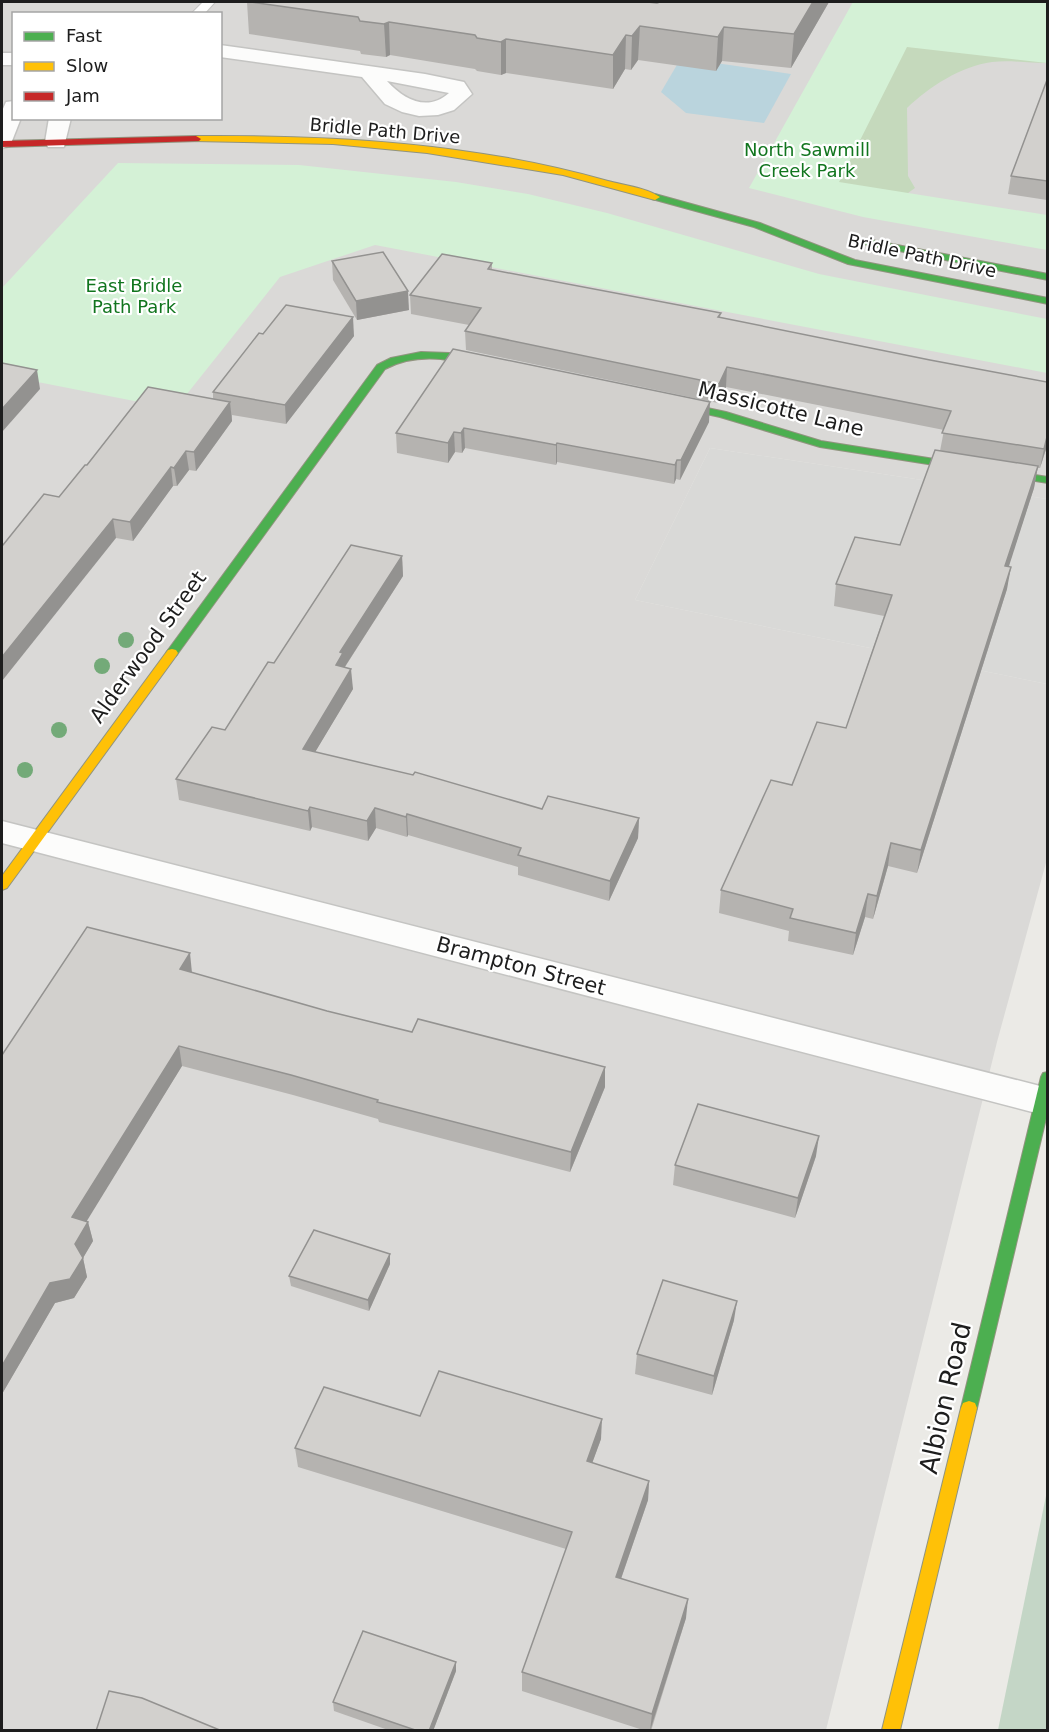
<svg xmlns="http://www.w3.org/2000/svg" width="1049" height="1732" font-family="'DejaVu Sans',sans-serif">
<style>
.residential{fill:#dad9d7;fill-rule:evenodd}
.religious{fill:#d9d9d7}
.forest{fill:#c5d9bc}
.cemetery{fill:#c4d6c6}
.park{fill:#d4f1d6}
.water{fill:#bad4dd}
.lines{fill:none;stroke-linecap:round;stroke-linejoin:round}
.lane-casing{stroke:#c4c4c2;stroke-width:2}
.street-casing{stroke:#c4c4c2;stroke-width:3}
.fast-casing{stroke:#91947f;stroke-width:2}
.slow-casing{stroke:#91947f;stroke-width:2}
.jam-casing{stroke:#91947f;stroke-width:2}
.lane{fill:#fcfcfb;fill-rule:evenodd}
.street{fill:#fcfcfb;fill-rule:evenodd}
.fast{fill:#4caf50;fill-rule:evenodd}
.slow{fill:#ffc107;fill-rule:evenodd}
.jam{fill:#c62828;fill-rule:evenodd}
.tree{fill:#73aa78}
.wall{fill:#b5b3b0}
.shaded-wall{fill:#939290}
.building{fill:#d2d0cd;stroke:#939290;stroke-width:1.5}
.labels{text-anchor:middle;stroke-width:4.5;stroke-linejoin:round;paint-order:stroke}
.far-street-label{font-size:18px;fill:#1d1d1d;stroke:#fff}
.far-park-label{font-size:18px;fill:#11751e;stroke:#fff}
.street-label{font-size:21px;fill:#1d1d1d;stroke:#fff}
.near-street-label{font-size:26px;fill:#1d1d1d;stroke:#fff}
</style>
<rect width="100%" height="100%" fill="#ebeae6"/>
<path class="residential" d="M2 2H1047V499L710 448 635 600 1047 684V859L997 1042 826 1730H2ZM14 14H220V118H14Z"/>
<path class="religious" d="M710 448 1047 499V684L635 600Z"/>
<path class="forest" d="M1047 2V63C1029 63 1010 60 992 62 961 66 929 87 907 108L908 176 915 188 901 198 832 192 863 23Z"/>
<path class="cemetery" d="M1047 1491V1730H998Z"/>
<g class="park">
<path d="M853 2H1047V63L907 47 839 182 1047 215V250L863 217 749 188Z"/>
<path d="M118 163 299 165 456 182 528 194 607 213 819 274 1047 319V373L375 245 280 277 175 409 2 375V288Z"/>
</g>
<path class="water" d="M681 58 791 74 764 123 686 113 661 92Z"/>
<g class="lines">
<g class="lane-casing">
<path id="lane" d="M203 2H215L204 14H191Z"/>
</g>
<g class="street-casing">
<g id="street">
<path d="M220 45 425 74 464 82 472 94 454 110 438 115 419 116 402 112 385 104 362 77 220 57ZM387 81 449 93C428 112 404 100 387 81Z"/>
<rect x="2" y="53" width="12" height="12"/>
<path d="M14 101V118H21L10 146 2 148V111L6 102Z"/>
<path d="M49 118H71L64 147H48L45 142Z"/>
<path d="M2 821 1040 1086 1048 1088V1112L1040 1114 2 843Z"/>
</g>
</g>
<g class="fast-casing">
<g id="fast">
<path d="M655 194 760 223 855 260 1048 298V304L848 264 754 227 652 199 650 197Z"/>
<path d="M866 239 1048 274V280L863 244V240Z"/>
<path d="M421 352 449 353 495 364 496 366 491 369C454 360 420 351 385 369L176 656H168L166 653 168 650 377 365 391 358Z"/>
<path d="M665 399 726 412 821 441 1048 477V483L820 447 720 417 661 404 660 402Z"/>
<path d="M1048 1072V1110L977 1408 975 1413 969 1415 963 1413 961 1408 1041 1077 1043 1073Z"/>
</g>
</g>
<g class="slow-casing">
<g id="slow">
<path d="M196 136C334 135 475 143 608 181 623 185 647 188 660 197L655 200 563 175 427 153 333 144 193 141 191 139Z"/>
<path d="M172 649 176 650 178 653 176 656 7 888 2 890V876L168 650Z"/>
<path d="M969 1401 975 1403 977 1408 900 1730H882L961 1408 963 1403Z"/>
</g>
</g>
<g class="jam-casing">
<path id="jam" d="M196 136 201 139 199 141 2 147V141Z"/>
</g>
<use href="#lane" class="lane"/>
<use href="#street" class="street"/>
<use href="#fast" class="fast"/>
<use href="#slow" class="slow"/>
<use href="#jam" class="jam"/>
</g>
<g class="tree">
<circle cx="126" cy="640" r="8"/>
<circle cx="102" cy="666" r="8"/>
<circle cx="59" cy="730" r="8"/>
<circle cx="25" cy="770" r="8"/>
</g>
<g class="wall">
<path d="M247 2H829L791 68 722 61 716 71 638 60 631 70 625 69 613 89 506 73 501 75 477 71 475 69 390 55 386 57 361 54 360 51 249 34Z"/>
<path d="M1047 80V200L1008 194 1011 176Z"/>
<path d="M332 261 409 310 357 320 333 280Z"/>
<path d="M492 263V270L721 313 720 317 1047 446 1040 468H1037L1034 488 1008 567 1007 589 917 873 888 866 873 919 865 917 853 955 788 941 789 931 719 913 721 890 792 785 846 728 884 616 834 606 836 584 900 545 940 451 944 430 726 387 718 403 466 350 465 331 469 325 411 314 410 295Z"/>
<path d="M263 334 354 336 286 424 232 415V421L196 471 189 470 177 486H173L133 541 116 538 3 545 59 497 87 465 213 399V392Z"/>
<path d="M453 349 709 422 680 480 676 479 674 484 557 462 556 465 465 448 462 453 455 452 448 463 397 453 396 433Z"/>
<path d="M402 556 403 576 345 667 353 689 315 752 542 809 639 818 638 838 609 901 518 875V867L408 835 407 837 376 828 368 841 312 827 310 831 179 800 176 779 225 730 274 663Z"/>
<path d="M192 973 327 1011 605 1087 570 1172 379 1122 378 1119 293 1095 182 1066 86 1221 88 1222 93 1241 83 1258 87 1277 74 1298 55 1303 2 1394V1055Z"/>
<path d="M816 1156 795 1218 673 1185 675 1165Z"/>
<path d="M390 1264 369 1311 291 1286 289 1276Z"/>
<path d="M734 1320 712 1395 635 1374 637 1354Z"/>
<path d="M420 1416 601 1439 592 1463 649 1481 648 1500 621 1579 686 1618 651 1731H646L522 1691V1672L566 1549 298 1467 295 1448Z"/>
<path d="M456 1662V1671L433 1731H391L334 1711 333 1702Z"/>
</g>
<g class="shaded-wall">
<path d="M813 2H829L791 68 794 34Z"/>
<path d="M389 22 390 55 386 57 384 24Z"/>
<path d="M640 26 638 60 631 70 632 36Z"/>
<path d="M724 27 722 61 716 71 718 37Z"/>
<path d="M626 35 625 69 613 89V55Z"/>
<path d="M506 39V73L501 75V42Z"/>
<path d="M408 291 409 310 357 320 356 301Z"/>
<path d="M353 317 354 336 286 424 285 405Z"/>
<path d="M727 367 726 387 718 403 719 384Z"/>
<path d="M37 370 40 389 2 432V409Z"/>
<path d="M230 402 232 421 196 471 194 452Z"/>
<path d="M710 402 709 422 680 480 681 460Z"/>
<path d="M464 428 465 448 462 453 461 433Z"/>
<path d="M454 432 455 452 448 463V443Z"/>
<path d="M1047 437V446L1040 468 1044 449Z"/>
<path d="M557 443V462L556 465V445Z"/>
<path d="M186 451 189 470 177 486 174 468Z"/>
<path d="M677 460 676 479 674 484 675 465Z"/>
<path d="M1038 466 1034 488 1002 588 1005 566Z"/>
<path d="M171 467 173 486 133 541 130 522Z"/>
<path d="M113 519 116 538 2 681V657Z"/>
<path d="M402 556 403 576 344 668 336 665 340 652Z"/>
<path d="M1011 567 1007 589 917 873 921 850Z"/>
<path d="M351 669 353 689 305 769 303 749Z"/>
<path d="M310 807 312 827 310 831 308 811Z"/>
<path d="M375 808 376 828 368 841 367 821Z"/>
<path d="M407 814 408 835 407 837 406 817Z"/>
<path d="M639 818 638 838 609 901 610 881Z"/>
<path d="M891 843 888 866 873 919 877 896Z"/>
<path d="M868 894 865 917 853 955 856 933Z"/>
<path d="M190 953 192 973 180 969Z"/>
<path d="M179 1046 182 1066 77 1237 72 1217Z"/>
<path d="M605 1067V1087L570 1172 571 1152Z"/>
<path d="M819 1136 816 1156 795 1218 798 1198Z"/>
<path d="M88 1222 93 1241 83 1258 87 1277 74 1298 55 1303 2 1394V1366L50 1283Z"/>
<path d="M390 1254V1264L369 1311 368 1300Z"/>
<path d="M737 1301 734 1320 712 1395 714 1376Z"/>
<path d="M602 1419 601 1439 586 1480 587 1461Z"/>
<path d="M649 1481 648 1500 615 1596 616 1577Z"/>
<path d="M688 1599 686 1618 650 1731 652 1714Z"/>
<path d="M456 1662V1671L433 1731H429Z"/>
</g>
<g class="building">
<path d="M251 2H647L657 3 660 2H813L794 34 724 27 718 37 640 26 632 36 626 35 613 55 506 39 501 42 477 38 475 35 389 22 384 24 360 21 358 17Z"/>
<path d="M1047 80V181L1011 176Z"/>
<path d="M383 252 408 291 356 301 332 261Z"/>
<path d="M442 254 492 263 488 269 721 313 718 317 930 360 1047 382V437L1044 449 942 433 951 411 727 367 719 384 465 331 481 308 410 295Z"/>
<path d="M286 305 353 317 285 405 213 392 259 333 263 334Z"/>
<path d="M453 349 710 402 681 460H677L675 465 557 443 556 445 464 428 461 433 454 432 448 443 396 433Z"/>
<path d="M2 363 37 370 2 409Z"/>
<path d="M148 387 230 402 194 452 186 451 174 468 171 467 130 522 113 519 2 657V545H3L44 494 59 497 85 465H87Z"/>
<path d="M935 450 1038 466 1005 566 1011 567 921 850 891 843 877 896 868 894 856 933 790 918 793 909 721 890 771 780 792 785 817 722 846 728 892 595 836 584 855 537 900 545Z"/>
<path d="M351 545 402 556 340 652 343 653 336 665 351 669 303 749 413 775 415 772 542 809 548 796 639 818 610 881 518 855 521 848 407 814 406 817 375 808 367 821 310 807 308 811 176 779 212 727 225 730 268 662 274 663Z"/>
<path d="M87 927 190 953 180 969 327 1011 412 1032 418 1019 605 1067 571 1152 377 1102 378 1100 291 1075 179 1046 72 1217 88 1222 75 1244 83 1258 70 1279 50 1283 2 1366V1055Z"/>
<path d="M698 1104 819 1136 798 1198 675 1165Z"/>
<path d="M314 1230 390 1254 368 1300 289 1276Z"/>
<path d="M663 1280 737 1301 714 1376 637 1354Z"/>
<path d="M439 1371 602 1419 587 1461 649 1481 616 1577 688 1599 652 1714 522 1672 572 1532 295 1448 324 1387 420 1416Z"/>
<path d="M363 1631 456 1662 429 1731H418L333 1702Z"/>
<path d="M109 1691 142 1698 222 1731H96Z"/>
</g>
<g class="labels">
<g class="far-street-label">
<text transform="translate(385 131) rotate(5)" y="6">Bridle Path Drive</text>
<text transform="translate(922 256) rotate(12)" y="6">Bridle Path Drive</text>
</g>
<g class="far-park-label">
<text x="807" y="156">North Sawmill<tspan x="807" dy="21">Creek Park</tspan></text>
<text x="134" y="292">East Bridle<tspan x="134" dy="21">Path Park</tspan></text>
</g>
<g class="street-label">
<text transform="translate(781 409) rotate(14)" y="7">Massicotte Lane</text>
<text transform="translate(148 647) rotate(-54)" y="7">Alderwood Street</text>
<text transform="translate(521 966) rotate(15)" y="7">Brampton Street</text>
</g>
<g class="near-street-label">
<text transform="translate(945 1398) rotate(-77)" y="9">Albion Road</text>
</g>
</g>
<rect width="1049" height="1732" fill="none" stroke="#1d1d1d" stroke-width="6"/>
<rect x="12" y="12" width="210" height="108" fill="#ffffff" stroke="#a5a5a5" stroke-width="1.5"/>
<rect x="24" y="32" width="30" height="9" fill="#4caf50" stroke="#a5a5a5" stroke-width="1.5"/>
<text x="66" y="42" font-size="18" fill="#1d1d1d">Fast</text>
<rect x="24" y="62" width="30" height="9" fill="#ffc107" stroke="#a5a5a5" stroke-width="1.5"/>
<text x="66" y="72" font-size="18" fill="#1d1d1d">Slow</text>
<rect x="24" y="92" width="30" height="9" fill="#c62828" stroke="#a5a5a5" stroke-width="1.5"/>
<text x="66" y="102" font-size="18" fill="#1d1d1d">Jam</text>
</svg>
